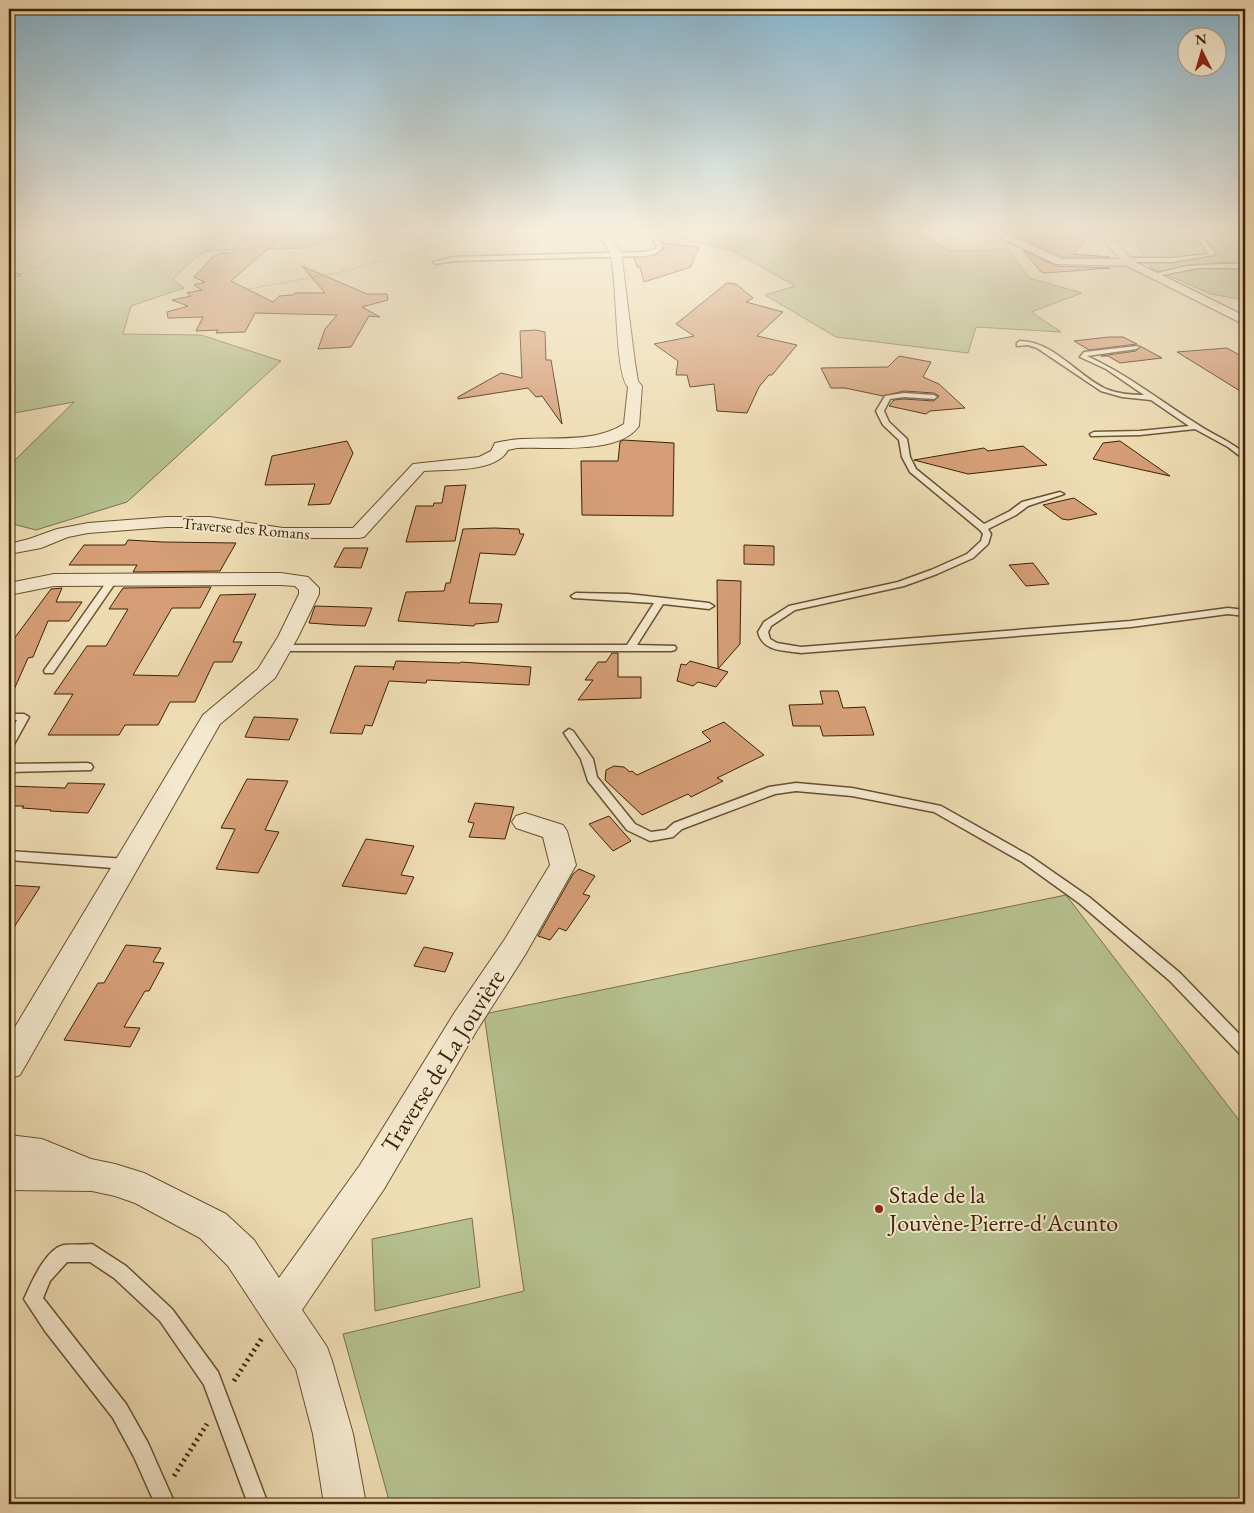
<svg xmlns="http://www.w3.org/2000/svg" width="1254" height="1513" font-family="'EB Garamond',serif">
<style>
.green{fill:#b6c18f;stroke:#7a724a}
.building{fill:#d59e77;stroke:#3d2206}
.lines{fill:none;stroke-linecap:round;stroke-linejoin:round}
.lane-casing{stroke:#695031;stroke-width:3}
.street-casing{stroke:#695031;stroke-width:2}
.path-far1{stroke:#3d2206;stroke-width:1;stroke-dasharray:0.5 1;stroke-linecap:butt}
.path{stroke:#3d2206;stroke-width:5;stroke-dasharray:2 4;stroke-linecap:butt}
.lane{fill:#f4e8ce;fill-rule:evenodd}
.street{fill:#f4e8ce;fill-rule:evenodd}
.poi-dot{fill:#8f2418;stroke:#f4e8ce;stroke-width:2}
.labels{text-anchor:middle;stroke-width:4;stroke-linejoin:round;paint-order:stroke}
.far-street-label{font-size:16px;fill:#3d2206;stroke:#f4e8ce}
.near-street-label{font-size:24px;fill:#3d2206;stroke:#f4e8ce}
.near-poi-label{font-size:24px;fill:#3d2206;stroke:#f4e8ce;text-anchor:start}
</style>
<rect width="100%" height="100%" fill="#eedcb3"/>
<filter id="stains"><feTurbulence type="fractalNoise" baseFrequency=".004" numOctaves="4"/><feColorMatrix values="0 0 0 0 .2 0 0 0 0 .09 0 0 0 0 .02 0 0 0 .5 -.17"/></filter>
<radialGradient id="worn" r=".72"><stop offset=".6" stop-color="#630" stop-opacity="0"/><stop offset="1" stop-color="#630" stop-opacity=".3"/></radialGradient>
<g class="green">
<path d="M9 230H357L305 248 206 251 191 261 173 279 184 288 131 306 123 334 201 335 281 361 127 502 36 530 9 523V466L74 402 9 414Z"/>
<path d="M667 230H917L949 251 1009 249 1029 278 1082 293 1031 312 1061 332 976 327 968 353 836 337 765 295 795 286 733 251 676 237Z"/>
<path d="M1129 230H1245V300L1211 294 1151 268Z"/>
<path d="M1066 895 1245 1128V1504H390L343 1334 524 1291 484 1014Z"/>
<path d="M472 1218 480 1287 375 1311 372 1239Z"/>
</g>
<g class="building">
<path d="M246 233H286L231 281 273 302 279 296 294 295 295 293H325L302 266 367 294H387L388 300 362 307 380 317 369 316 351 347 318 349 325 329 337 315 255 313 245 332 216 333 218 330 196 331 203 317 168 318 167 312 188 306 172 300 191 296 187 293 202 290 194 285 205 282 194 277 213 257 220 253H232Z"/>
<path d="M1012 234H1092L1073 254 1110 257H1062Z"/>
<path d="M663 243 699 247 691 267 644 282 640 267H637L634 258 656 255 663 249 665 245Z"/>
<path d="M1023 250 1056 266 1110 268 1046 273 1041 272Z"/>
<path d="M727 283 736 284 753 298 746 302 783 312 757 336 797 345 772 375H769L759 387 747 413 717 411 714 384 690 387 687 375H676L678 361 654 344 694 336 676 324Z"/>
<path d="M536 330 545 332 546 360H551L562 424 542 396 536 397 528 388 458 399V397L501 373 522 378 520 331Z"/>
<path d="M1109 337H1123L1137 344 1089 350 1074 341Z"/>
<path d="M1140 346 1162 358 1120 363 1108 356H1101L1136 351Z"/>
<path d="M1227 348 1245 358V394L1177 352Z"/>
<path d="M899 356 931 362 923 377 939 384 965 408 930 411 926 414 889 406 894 400 904 399 934 401 939 396 934 393 904 391 883 396 845 388H831L821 368 888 367Z"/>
<path d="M623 440 674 443 673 516 582 515 581 461H618L620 442Z"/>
<path d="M347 441 353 453 330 504 308 505 315 484 265 485 272 456Z"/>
<path d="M1120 441 1170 476 1093 459 1103 443Z"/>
<path d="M1023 446 1047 465 968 474 914 460 984 448 988 451Z"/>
<path d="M466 485 455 541 406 542 416 506H433L434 503H442L445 486Z"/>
<path d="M1074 498 1097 514 1068 520 1062 519 1043 505Z"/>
<path d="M494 528 519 529 520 534H524L515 555 480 553 469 603 502 604 498 622 475 624 474 626 398 621 406 592 444 591 446 583H450L463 529Z"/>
<path d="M128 540 163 542 236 543 220 571 133 572 137 565H69L84 545H125Z"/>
<path d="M744 545 774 546V565L744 564Z"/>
<path d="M344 548H368L361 568 334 567Z"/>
<path d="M1033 563 1049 584 1026 586 1009 565Z"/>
<path d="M717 580 741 581 740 644 718 669Z"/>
<path d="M211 587 200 608H172L133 675 178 676 220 595 256 594 233 642H242L232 662H214L195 702H170L158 725H125L119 735H48L73 694H54L87 646H106L128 609H109L123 588Z"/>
<path d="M62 588 56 602H82L69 621H48L33 657 28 658 9 701V640H13L51 589Z"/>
<path d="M315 606 345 607 372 608 365 626 336 625 309 623Z"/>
<path d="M612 653H618V677H641V698L578 700 593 680H585L598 662H606Z"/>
<path d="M396 661 460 663 461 662 531 667 529 685 427 680 426 683 389 681 372 726 365 725 362 734 330 733 355 666 394 667 393 670Z"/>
<path d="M690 661 719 669 728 672 716 687 698 682 693 686 677 681 681 664 686 665Z"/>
<path d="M820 691H838L843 708 865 707 874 735 823 736 820 726H793L789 705 823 704Z"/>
<path d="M254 717 277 718 298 719 289 740 245 737Z"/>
<path d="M724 722 764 755 717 778 723 781 691 797 688 794 642 815 605 780 606 770 614 766 624 767 630 772 632 771 637 775 711 741 702 732Z"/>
<path d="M247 779 288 781 265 830 279 832 258 873 216 869 235 829 221 828Z"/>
<path d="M68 783 105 784 88 813 50 811 51 810 22 808 24 806H9V786L65 788Z"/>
<path d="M475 803 514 807 505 839 469 837 474 823 468 822Z"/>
<path d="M609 816 631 841 613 851 589 824Z"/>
<path d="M366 839 414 846 401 875 414 877 406 894 342 886Z"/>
<path d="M579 869 595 876 583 894 590 896 566 931 559 928 550 940 538 936 573 874Z"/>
<path d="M9 885 40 887 9 935Z"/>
<path d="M126 945 161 948 153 962 164 963 149 991H145L124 1027 140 1028 130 1047 64 1040 98 983H104Z"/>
<path d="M424 947 453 953 445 972 414 966Z"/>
</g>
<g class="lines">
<g class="lane-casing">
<g id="lane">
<path d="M1174 230C1197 230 1202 235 1215 253L1214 255 1172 262H1126L1123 260 1126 258H1172L1209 254 1197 237Z"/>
<path d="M655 237 663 245C659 254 653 255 644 256L454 261 436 264 433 262 454 257 644 252 656 249 657 245 652 239Z"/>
<path d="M1221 264H1245V268H1198L1152 277 1149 275 1187 266Z"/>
<path d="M9 273 20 275 9 277Z"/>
<path d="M1020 341C1055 342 1076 375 1106 389 1118 394 1132 395 1144 395L1106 369 1080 357 1084 352 1138 346 1139 347 1136 349 1087 356C1127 374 1160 401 1197 424 1213 435 1231 441 1245 454V460L1228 447 1195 429 1140 435 1091 436 1090 434 1094 432 1140 431 1189 426 1151 400 1122 397 1101 391 1037 348 1028 345 1017 346V343Z"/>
<path d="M904 393 934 395 937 397 934 399 904 397 890 399 884 411 889 422 907 439 910 457 916 469 984 524 1010 511 1022 502 1060 492 1064 494 1028 506 1016 515 988 529 991 534 988 544 973 558 937 574 904 586 795 610 771 626 768 632 770 639 777 643 801 647 1131 621 1228 608 1245 610V616L1228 614 1131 627 801 653C783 650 763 652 758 632L764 622 789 606 898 582 931 570 967 554 981 541 983 534 980 530 910 472 902 457 899 440 883 425 876 411 885 396Z"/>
<path d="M113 576 118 579 53 673H45L44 671 45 669 110 577Z"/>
<path d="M576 593 628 594 709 603 714 606 709 609 663 604 637 645 675 646 676 648 675 650 671 651H282L277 648 282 645H627L654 603 573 598 571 596Z"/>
<path d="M9 714H24L29 717 13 746 9 747V734L17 720H9Z"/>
<path d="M569 729 573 731 593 759 597 777 635 824 651 832 666 830 674 823 769 787 796 783 852 788 941 806 1030 856 1089 897 1180 973 1245 1040V1056L1240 1054 1170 981 1079 903 1022 862 934 812 852 796 796 791 775 794 682 829 673 837 650 841 627 830 588 781 581 759 564 733Z"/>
<path d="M87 763 91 764 93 767 91 770 9 772V764Z"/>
<path d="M9 851 126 859 130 861 132 864 130 867 126 869 9 860Z"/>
<path d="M92 1244 126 1266 172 1309 218 1372 268 1504H248L204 1385 160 1321 114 1278 90 1262H67L50 1281 43 1298 126 1404 148 1443 175 1504H155L134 1457 113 1418 45 1331 24 1299C31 1284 45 1249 64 1245 73 1244 83 1245 92 1244Z"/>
</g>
</g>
<g class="street-casing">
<g id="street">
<path d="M595 230H605L621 252 635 363 638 381 642 386 639 426C618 456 549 446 517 448L508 450C496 473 447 469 424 471L364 537 358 538H283L210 527H167L88 533 68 537 41 548 9 554V544L29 539 57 529 88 523 167 517H210L283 528H353L413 464 479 457 491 451 495 443C538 432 585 448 624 424L628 387C614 371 618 279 610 253 607 245 599 237 595 230Z"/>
<path d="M984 230H998L1062 259H1120L1095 230H1106L1133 261 1245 316V325L1127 266 1056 264Z"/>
<path d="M281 573 308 577 319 588V594L298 637 275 678 220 724 20 1075 9 1079V1037L200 720 203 715 258 669 278 637 299 594V590L295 586 281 585 54 586 9 595V583L54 574Z"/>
<path d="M525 813 563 825 567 831 576 865 525 955 477 1030 384 1189 302 1310 327 1347 332 1361 353 1434 366 1504H324L313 1434 296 1369 228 1266 200 1238 135 1203 115 1196 92 1191 9 1190V1135L42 1139 91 1159 115 1164 144 1173 226 1214 254 1240 279 1278 360 1165 455 1012 505 939 550 865 543 837 516 828 512 822 516 816Z"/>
</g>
</g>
<g class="path-far1">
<path d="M29 270 48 263 56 251C65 247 73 246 82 251 87 253 88 256 93 258L133 247 145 234 154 231 222 230"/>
<path d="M249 289 337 273 494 230"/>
</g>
<g class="path">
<path d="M234 1381 262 1338"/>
<path d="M174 1476 207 1424"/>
</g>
<use href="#lane" class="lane"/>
<use href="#street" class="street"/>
</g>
<linearGradient id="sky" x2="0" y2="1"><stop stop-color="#88b7d2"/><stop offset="0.52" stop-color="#f7efdd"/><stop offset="1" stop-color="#f7efdd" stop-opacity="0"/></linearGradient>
<rect width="1254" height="442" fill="url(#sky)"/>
<circle class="poi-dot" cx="879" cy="1209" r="5"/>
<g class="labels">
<g class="far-street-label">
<text transform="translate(246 528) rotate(5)" y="6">Traverse des Romans</text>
</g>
<g class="near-street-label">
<text transform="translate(443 1061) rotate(-58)" y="8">Traverse de La Jouvière</text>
</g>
<g class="near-poi-label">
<text x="889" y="1203">Stade de la<tspan x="889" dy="28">Jouvène-Pierre-d'Acunto</tspan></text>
</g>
</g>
<rect width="1254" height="1513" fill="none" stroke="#eedcb3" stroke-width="30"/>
<rect x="10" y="10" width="1234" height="1493" fill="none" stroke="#3d2206" stroke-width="2.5"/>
<rect x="15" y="15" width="1224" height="1483" fill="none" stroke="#3d2206"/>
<g transform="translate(1202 52) rotate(355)"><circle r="24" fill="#f4e8ce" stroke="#ab997e"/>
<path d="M0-4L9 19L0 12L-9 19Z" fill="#8f2418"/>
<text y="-8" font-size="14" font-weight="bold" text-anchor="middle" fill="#3d2206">N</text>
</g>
<rect width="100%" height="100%" filter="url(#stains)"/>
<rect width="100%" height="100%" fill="url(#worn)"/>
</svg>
